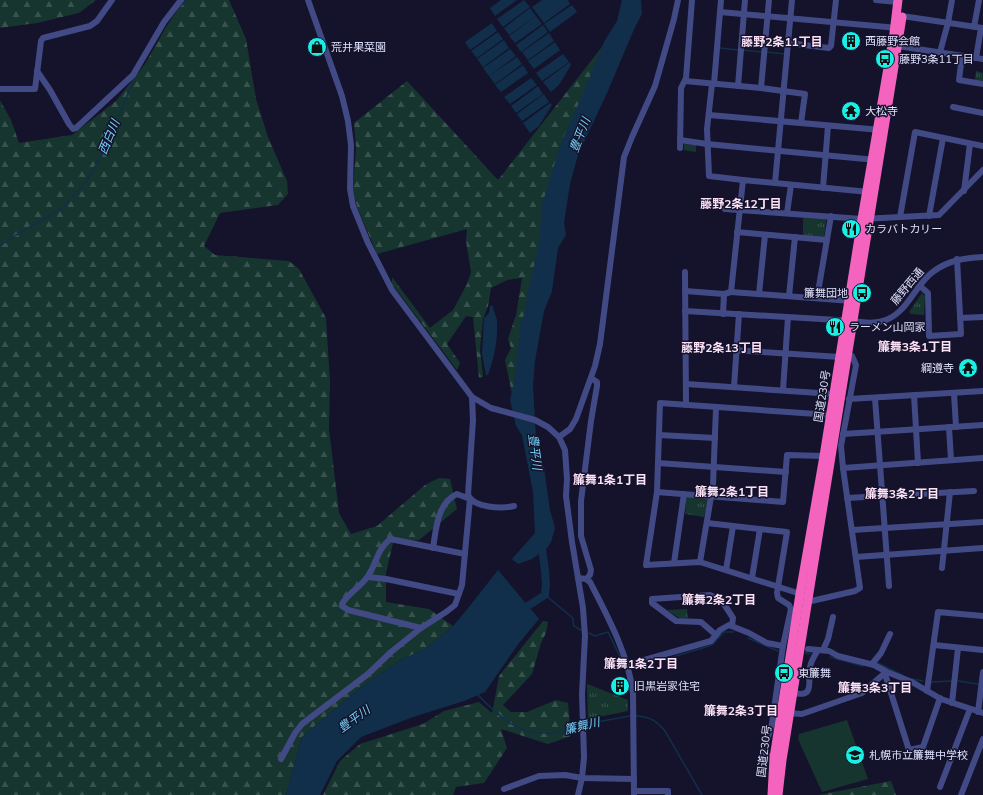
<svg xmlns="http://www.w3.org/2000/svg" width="983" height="795" font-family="Mulish,'Noto Sans JP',sans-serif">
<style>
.grass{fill:#17352f}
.forest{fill:url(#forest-firs)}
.park{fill:url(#park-tufts)}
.water{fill:#112f4b}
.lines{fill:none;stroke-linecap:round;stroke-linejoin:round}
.stream{stroke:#112f4b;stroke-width:1.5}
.river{stroke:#112f4b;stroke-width:8}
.minor{stroke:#424a86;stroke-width:6}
.highway{stroke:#f463be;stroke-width:9}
.labels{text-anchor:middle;stroke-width:3;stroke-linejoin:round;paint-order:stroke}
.poi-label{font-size:11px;fill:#dfe0fd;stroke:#14132b;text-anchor:start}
.street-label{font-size:11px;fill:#dfe0fd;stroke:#14132b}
.neighbourhood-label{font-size:12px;font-weight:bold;fill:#fde1f7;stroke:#14132b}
.water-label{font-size:12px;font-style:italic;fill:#75cdf6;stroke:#14132b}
</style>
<defs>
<pattern id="forest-firs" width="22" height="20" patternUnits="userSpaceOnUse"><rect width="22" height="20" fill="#17352f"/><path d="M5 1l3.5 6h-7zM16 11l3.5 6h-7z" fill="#38524e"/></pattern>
<pattern id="park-tufts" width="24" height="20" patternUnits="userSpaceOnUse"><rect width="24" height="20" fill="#17352f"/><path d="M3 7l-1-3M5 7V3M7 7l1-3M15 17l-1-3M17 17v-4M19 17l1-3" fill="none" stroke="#38524e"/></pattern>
</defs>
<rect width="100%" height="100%" fill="#14132b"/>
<path class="grass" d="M847 720 868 779 822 792 798 739 799 734Z"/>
<g class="forest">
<path d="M0 0H96L79 13 37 23 0 28Z"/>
<path d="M184 0H229L246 39 256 99 268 137 287 181 288 194 278 205 220 213 204 246 215 255 289 261 299 269 326 318 330 382 329 429 339 513 351 534 377 526 425 485 439 478 450 479 457 509 419 540 393 543 386 573V602L429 609 453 626 424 650 402 659 360 688 302 737 286 795H0V101L1 102 11 120 19 143 72 135 116 101 145 64 166 27Z"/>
<path d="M605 43 557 171 515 408 505 360 511 348 508 339 516 315 522 278 507 280 491 288 488 306 483 319 480 349 483 377 479 378 473 317 466 316 447 344 460 363 457 370 392 284V277L430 328 453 310 467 284 471 272 466 241 467 229 377 254 357 207 353 189 356 148 354 123 407 81 498 180Z"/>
<path d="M543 621 548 622 546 633 541 643 532 674 503 705 511 712H527L556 700 568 703 571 736 548 744 501 729 507 748 484 783 456 787 453 795H323L340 761 360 744 423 724 444 711 479 702 492 713 499 676Z"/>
<path d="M891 781 896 795H818Z"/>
</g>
<g class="park">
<path d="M976 71 983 73V81L975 80Z"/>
<path d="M684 144 696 145V152L684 150Z"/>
<path d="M803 218 826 219V221L824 237 803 235Z"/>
<path d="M922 293 925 296 924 315 911 314 909 312Z"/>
<path d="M689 497 707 499 708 501 704 517 685 514 686 498Z"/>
<path d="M687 609 688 618H679L667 610Z"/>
<path d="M587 684 628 700V711L588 719Z"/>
</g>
<g class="water">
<path d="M501 0H517L495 16 490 8Z"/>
<path d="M524 0 530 7 503 27 497 19Z"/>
<path d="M542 0H568L570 4 544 23 538 15 548 8 538 15 532 7Z"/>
<path d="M622 0H641L642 14 635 27 607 93 578 155 570 184 564 223 566 235 558 248 552 291 544 311 535 361 533 386 536 438 544 468 550 510 555 528 551 542 547 548 532 559 518 564 512 559 535 533 533 492 522 435 516 426 510 400 514 383 520 327 525 311 527 296 538 249 540 234 542 205 552 172 562 140 578 105 605 40 617 21Z"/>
<path d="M572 5 577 12 550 32 544 24Z"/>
<path d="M530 8 536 16 509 35 504 28Z"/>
<path d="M536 16 542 24 515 43 509 36Z"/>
<path d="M492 23 497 31 470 50 465 42Z"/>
<path d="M543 25 548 32 521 52 516 45Z"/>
<path d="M498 32 503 39 477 58 471 51Z"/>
<path d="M549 33 554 41 528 60 522 52Z"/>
<path d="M504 40 509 48 483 67 477 59Z"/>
<path d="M555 42 560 50 534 69 528 61Z"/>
<path d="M510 49 516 56 489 76 483 68Z"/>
<path d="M563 54 569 62 542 81 536 73Z"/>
<path d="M517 57 522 64 495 84 489 76Z"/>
<path d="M570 62 571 65 559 85 551 92 543 82Z"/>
<path d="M523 65 528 73 501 92 495 85Z"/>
<path d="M531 78 537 85 510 104 504 97Z"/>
<path d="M538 86 543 94 516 113 511 106Z"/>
<path d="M544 94 549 102 522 121 517 114Z"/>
<path d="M550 103 552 105 539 126 530 133 523 123Z"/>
<path d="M490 306H493C493 312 497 316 497 321 498 340 494 358 488 375H486L482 354 484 318 489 313Z"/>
<path d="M498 570 539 619 519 643 485 692 464 701 413 717 361 737 337 761 320 795H286L302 737 360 688 402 659 424 650 453 626 465 612Z"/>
</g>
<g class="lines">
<g class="stream">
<path d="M178 8 187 0"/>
<path d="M720 47V48L738 50"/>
<path d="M743 50 761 52"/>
<path d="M767 52 785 54"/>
<path d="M0 246 16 235 61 209 84 185 102 155 135 77"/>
<path d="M545 595 573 618V622L574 626 581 630"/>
<path d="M589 633 595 636 608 632 621 659 624 661"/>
<path d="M748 638 778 651"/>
<path d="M805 653 810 654"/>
<path d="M830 657 863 666"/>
<path d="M666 659 709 646 713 644 724 632H734"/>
<path d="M878 663 904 676"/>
<path d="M632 666H642"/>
<path d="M912 679 923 681"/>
<path d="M958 681 978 684"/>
<path d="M931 682 952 681"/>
<path d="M477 694C500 717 516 735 551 733 562 732 571 727 581 725"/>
<path d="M636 716C650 717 656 720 665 731L702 795"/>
<path d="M585 724 630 716"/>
</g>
<path class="river" d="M520 611 545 595 546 584 545 570 541 542"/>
<g class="minor">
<path d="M308 0 342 96 348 121 351 145 350 189 353 206 368 243 392 290 472 397 491 408 535 420 548 427 559 437 565 450 567 479 566 496 572 542 583 608 585 636 582 694 584 757 582 778 578 795"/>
<path d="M876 0 898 2"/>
<path d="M720 12 898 28"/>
<path d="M902 16 983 28"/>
<path d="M974 27 979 0"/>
<path d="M788 43 829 48 831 46 836 0"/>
<path d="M898 46 983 59"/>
<path d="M940 52 948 23 952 0"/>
<path d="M962 56 959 80 983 84"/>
<path d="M976 58 981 28"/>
<path d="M37 71 50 90 69 124 73 129 76 128 133 75 164 22 181 0"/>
<path d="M685 81 761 88 805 94 801 123"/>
<path d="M712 84 707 129 709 176 743 180"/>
<path d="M714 84 721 0"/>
<path d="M738 86 745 0"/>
<path d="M761 88 769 0"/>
<path d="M0 89H35L41 41 43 38 90 26 97 21 112 0"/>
<path d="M953 107 983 113"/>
<path d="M709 115 881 130"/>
<path d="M680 140 707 144 876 160"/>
<path d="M680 148 681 88 686 78 692 0"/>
<path d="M775 183 792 0"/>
<path d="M823 188 828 126"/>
<path d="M964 191 970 144"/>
<path d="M725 209 862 219 939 215 983 170"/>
<path d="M787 213 791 185"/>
<path d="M929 216 943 138"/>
<path d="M900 217 915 132 983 146"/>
<path d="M737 232 827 240"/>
<path d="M685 272 686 405"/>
<path d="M920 286 928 293 929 336 961 334 957 259"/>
<path d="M685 291 724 294 731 292"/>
<path d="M759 294 765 235"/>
<path d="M789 296 795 237"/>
<path d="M817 298 831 216"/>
<path d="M852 301 731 292 743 180 869 192"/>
<path d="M685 311C736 314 787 317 838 320 853 320 871 326 886 320 909 311 915 284 934 271 949 260 966 258 983 257"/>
<path d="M723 314 724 294"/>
<path d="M960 318 983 317"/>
<path d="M686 347 840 357"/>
<path d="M844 353 852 356 856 365 841 446 843 468 983 458"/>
<path d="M686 384 834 394"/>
<path d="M734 387 739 314"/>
<path d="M783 390 788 317"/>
<path d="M954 393 956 427"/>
<path d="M914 395 918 463"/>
<path d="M472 397 473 420 468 495C474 508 502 509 514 506"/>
<path d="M875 398 889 586"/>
<path d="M849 399 983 391"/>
<path d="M949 427 951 460"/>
<path d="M843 434 983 425"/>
<path d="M659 435 715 438"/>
<path d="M559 437 570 429 576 419 595 366 600 344 624 157 632 137 655 86 674 19 678 0"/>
<path d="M658 463 786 472"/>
<path d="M657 492 783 502 787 455 824 456"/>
<path d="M847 498 974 491"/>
<path d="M707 523 787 532 777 593 778 598 789 605 791 609 783 646 772 723 764 752 767 755 776 759"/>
<path d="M852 530 983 522"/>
<path d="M856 557 983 548"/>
<path d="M700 562 713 485 716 408"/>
<path d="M674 563 684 494"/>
<path d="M942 568 950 492"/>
<path d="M726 570 733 526"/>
<path d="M368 577 386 579 459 594"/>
<path d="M578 578 586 579 590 582C608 617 628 654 633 693L634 795"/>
<path d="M752 578 760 529"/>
<path d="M586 579 590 575 591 570 581 536V501L591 421 597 386V382L591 378"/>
<path d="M804 595 700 562 646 565 657 492 660 403 831 415"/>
<path d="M807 602 855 591 860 588 843 468"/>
<path d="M421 628 348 610 342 606V604C348 593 361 587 368 576 377 563 376 551 390 539L465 554"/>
<path d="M716 635 701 622 676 621 652 603V599L710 595 722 601 733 618 732 626"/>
<path d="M934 645 983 650"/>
<path d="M808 649 829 651 838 656 874 665 887 672 912 682 941 699 983 713"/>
<path d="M823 650 828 639 833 617"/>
<path d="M872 664 881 653 890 634"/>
<path d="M627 665 711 641 720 630 729 625 749 633 767 643 783 646"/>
<path d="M885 674 909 750 923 747 940 698"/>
<path d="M927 691 938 612 983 616"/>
<path d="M790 692C817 700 807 681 810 667 811 661 815 655 818 650"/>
<path d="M952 703 958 648"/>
<path d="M978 712 983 672"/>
<path d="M787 713 802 714 862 693 886 672"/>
<path d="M281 759 295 733 302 724 368 674 391 652 421 628 446 612 455 605 462 585 470 499 457 494C437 503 436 530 433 548"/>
<path d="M940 787 970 709"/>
<path d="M504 789 539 776 565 775 582 778 634 779"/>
<path d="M634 791H668V795"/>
<path d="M961 795 983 739"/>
</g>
<g class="highway">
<path d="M772 795 774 758 800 594 824 456 862 219 894 33 898 0"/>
<path d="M778 795 782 760 902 17"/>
</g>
</g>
<defs>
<g id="building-disc" transform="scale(1)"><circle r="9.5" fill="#19efe5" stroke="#14132b"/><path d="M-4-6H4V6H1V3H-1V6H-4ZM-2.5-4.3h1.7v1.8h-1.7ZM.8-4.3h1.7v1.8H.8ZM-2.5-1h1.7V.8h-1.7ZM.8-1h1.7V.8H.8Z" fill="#111"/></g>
<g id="shop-disc" transform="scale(1)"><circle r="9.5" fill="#19efe5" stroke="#14132b"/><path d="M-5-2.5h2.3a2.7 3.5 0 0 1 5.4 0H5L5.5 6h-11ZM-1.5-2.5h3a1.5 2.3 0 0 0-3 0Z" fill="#111"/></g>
<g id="bus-disc" transform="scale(1)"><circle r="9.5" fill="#19efe5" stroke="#14132b"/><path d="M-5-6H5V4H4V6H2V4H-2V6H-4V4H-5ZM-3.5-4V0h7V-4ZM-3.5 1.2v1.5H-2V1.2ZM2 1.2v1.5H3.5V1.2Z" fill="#111"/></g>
<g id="temple-disc" transform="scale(1)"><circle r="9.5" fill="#19efe5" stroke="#14132b"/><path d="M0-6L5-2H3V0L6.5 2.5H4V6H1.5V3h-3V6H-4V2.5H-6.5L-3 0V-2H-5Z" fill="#111"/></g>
<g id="restaurant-disc" transform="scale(1)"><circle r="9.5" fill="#19efe5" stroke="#14132b"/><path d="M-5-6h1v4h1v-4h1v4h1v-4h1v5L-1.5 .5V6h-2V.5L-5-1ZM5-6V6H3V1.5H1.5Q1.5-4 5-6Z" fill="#111"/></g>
<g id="school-disc" transform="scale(1)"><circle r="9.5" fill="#19efe5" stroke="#14132b"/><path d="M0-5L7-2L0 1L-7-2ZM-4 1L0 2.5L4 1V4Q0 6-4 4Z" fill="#111"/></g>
</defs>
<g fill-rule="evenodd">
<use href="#building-disc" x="851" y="41"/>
<use href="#shop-disc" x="317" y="47"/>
<use href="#bus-disc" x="885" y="59"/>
<use href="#temple-disc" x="851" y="111"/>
<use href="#restaurant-disc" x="851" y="229"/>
<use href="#bus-disc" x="862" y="293"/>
<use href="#restaurant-disc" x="835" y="327"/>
<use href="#temple-disc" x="968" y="368"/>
<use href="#bus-disc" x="784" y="673"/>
<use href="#building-disc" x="620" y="686"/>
<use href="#school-disc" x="855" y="755"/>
</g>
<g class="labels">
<g class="poi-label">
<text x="865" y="45">西藤野会館</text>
<text x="331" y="51">荒井果菜園</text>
<text x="899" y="63">藤野3条11丁目</text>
<text x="865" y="115">大松寺</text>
<text x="865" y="233">カラバトカリー</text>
<text x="848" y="297" text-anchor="end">簾舞団地</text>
<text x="849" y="331">ラーメン山岡家</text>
<text x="954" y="372" text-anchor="end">綱遵寺</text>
<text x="798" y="677">東簾舞</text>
<text x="634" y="690">旧黒岩家住宅</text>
<text x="869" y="759">札幌市立簾舞中学校</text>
</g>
<g class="street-label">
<text transform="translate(907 286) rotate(-50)" y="4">藤野西通</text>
<text transform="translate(822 396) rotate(-81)" y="4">国道230号</text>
<text transform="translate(764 751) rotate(-83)" y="4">国道230号</text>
</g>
<g class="neighbourhood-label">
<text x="782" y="46">藤野2条11丁目</text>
<text x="741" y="208">藤野2条12丁目</text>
<text x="915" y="351">簾舞3条1丁目</text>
<text x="722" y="352">藤野2条13丁目</text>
<text x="610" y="484">簾舞1条1丁目</text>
<text x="732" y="496">簾舞2条1丁目</text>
<text x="902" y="498">簾舞3条2丁目</text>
<text x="719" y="604">簾舞2条2丁目</text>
<text x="641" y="668">簾舞1条2丁目</text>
<text x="875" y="692">簾舞3条3丁目</text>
<text x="741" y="715">簾舞2条3丁目</text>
</g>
<g class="water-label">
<text transform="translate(580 135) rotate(-69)" y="4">豊平川</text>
<text transform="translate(109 137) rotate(-67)" y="4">西白川</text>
<text transform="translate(535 452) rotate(83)" y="4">豊平川</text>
<text transform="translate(354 719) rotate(-36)" y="4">豊平川</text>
<text transform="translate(582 726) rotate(-13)" y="4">簾舞川</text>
</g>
</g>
</svg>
